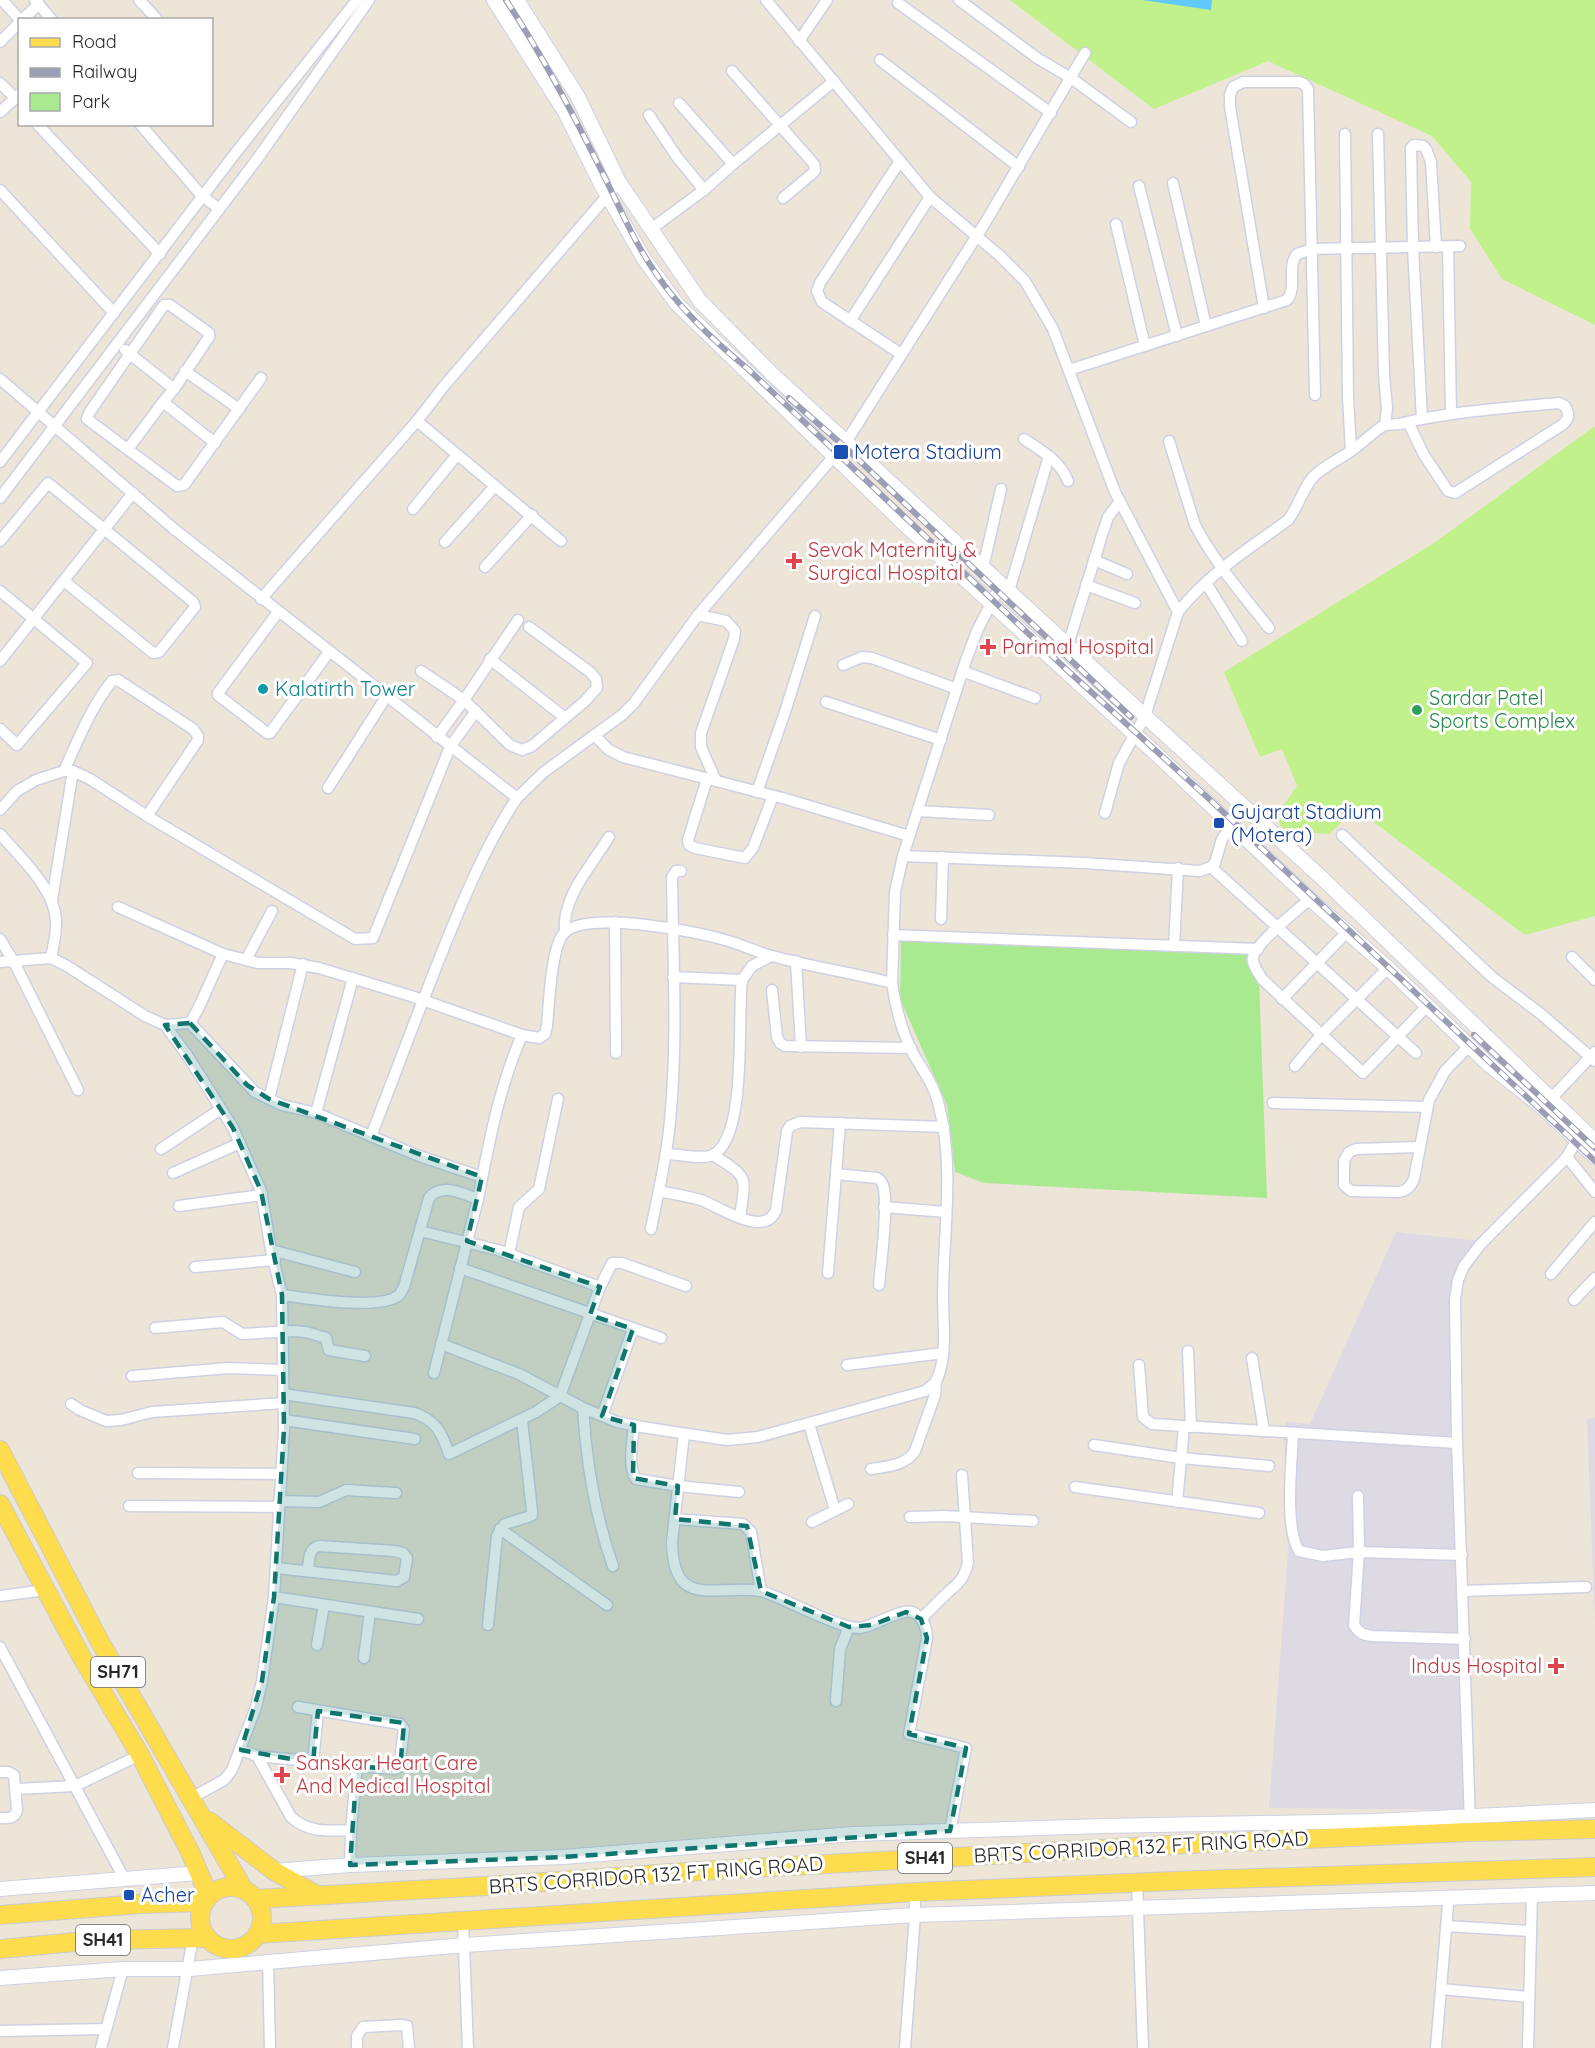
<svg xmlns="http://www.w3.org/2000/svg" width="1595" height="2048" font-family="Quicksand,sans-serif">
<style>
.industrial{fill:#dddae4}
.green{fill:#a9e98f}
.pitch{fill:#c0f18a}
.water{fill:#61c9f9}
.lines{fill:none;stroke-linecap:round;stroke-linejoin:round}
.minor-casing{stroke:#ced1e3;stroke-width:13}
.tertiary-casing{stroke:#ced1e3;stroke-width:16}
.primary-casing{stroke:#cbcbcb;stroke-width:20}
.minor{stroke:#fff;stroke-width:10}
.tertiary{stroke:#fff;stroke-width:14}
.primary{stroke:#fddd4d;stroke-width:18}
.rail-casing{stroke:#9b9eb5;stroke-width:6}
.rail{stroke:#fff;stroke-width:4;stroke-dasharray:11;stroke-linecap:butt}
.marked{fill:#0f766e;fill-opacity:0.2;stroke:#0f766e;stroke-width:4.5;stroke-dasharray:12 8;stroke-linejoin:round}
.transit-dot{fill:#1a4fb4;stroke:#fff;stroke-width:2}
.health-dot{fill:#e0444e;stroke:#fff;stroke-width:2}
.culture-dot{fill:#0f9aa8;stroke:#fff;stroke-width:2}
.leisure-dot{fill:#2e9e5b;stroke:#fff;stroke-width:2}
.labels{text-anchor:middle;stroke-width:6;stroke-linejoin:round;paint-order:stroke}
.shield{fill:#fff;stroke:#686868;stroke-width:1.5}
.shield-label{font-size:18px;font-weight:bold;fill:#282828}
.transit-label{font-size:20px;fill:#164399;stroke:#fff;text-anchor:start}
.health-label{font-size:20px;fill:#be3a42;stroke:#fff;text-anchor:start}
.culture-label{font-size:20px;fill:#0d838f;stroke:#fff;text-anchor:start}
.leisure-label{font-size:20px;fill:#27864d;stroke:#fff;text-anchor:start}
.street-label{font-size:20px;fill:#282828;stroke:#fff}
</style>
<rect width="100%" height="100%" fill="#ede5d8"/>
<g class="industrial">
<path d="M1396 1232 1479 1241 1455 1278 1465 1810 1269 1808 1288 1552 1284 1435 1286 1422 1310 1424Z"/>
<path d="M1595 1418V1623L1587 1419Z"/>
</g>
<path class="green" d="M901 937 1250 945 1259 980 1267 1198 984 1183 955 1172 947 1105 900 999Z"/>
<g class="pitch">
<path d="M1010 0H1595V325L1502 279 1470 229 1471 182 1432 136 1268 61 1154 109Z"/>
<path d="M1595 426V916L1525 935 1356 809 1329 834 1286 831 1280 825 1278 813 1297 786 1282 749 1260 757 1224 672 1434 543Z"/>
</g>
<path class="water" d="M1142 0H1212L1211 10Z"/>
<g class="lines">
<g class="minor-casing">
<g id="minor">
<path d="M2 0 20 20"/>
<path d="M35 0 52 20"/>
<path d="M139 0 156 18"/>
<path d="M766 0 930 197 999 255 1025 281 1053 329 1115 492 1178 612 1145 716 1119 763 1105 813"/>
<path d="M959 0 1037 58 1071 78 1131 122"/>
<path d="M898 3 1051 113"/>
<path d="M22 20 39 4"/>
<path d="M799 41 827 0"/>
<path d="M0 42 20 22"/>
<path d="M880 60 1019 167"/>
<path d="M732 71 814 164 815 170 813 173 783 198"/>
<path d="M0 83 15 98"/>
<path d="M679 103 733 164"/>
<path d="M0 112 20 94"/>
<path d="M649 115 677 157 704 190"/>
<path d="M37 124 160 254"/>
<path d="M140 124 202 196 218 208"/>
<path d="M1345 134 1348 397 1351 451"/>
<path d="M1378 134 1384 375 1387 408 1385 425"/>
<path d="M900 161 820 283 817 291 822 302 901 354"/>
<path d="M1173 183 1206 326"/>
<path d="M1139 186 1177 336"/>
<path d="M0 190 114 313"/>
<path d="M1116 224 1145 346"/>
<path d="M651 229 704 190 733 164 834 81"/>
<path d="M1448 247 1451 413"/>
<path d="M1264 308 1230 107V95L1233 87 1243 82H1299L1304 84 1308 89 1315 395"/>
<path d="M850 321 930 197"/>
<path d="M125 350 174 389 163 402 215 443"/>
<path d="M1069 370 1287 300C1298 286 1286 268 1297 254L1312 249 1460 246"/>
<path d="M185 371 239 409"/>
<path d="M0 379 174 529 517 798 544 772 622 715 634 703 698 615 846 442 985 223 1085 53"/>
<path d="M174 389 209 337V333L170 305H164L89 413 87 419 177 486 184 485 261 378"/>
<path d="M1422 419 1413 247 1411 148 1414 145 1423 146 1426 149 1431 162 1436 247"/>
<path d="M417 421 561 541"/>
<path d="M1024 439C1041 450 1060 461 1068 481"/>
<path d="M1169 441 1195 525C1215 563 1243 595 1269 628"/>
<path d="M128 449 163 402"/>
<path d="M0 462 234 155 357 0"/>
<path d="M0 498 255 162 369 0"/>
<path d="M413 509 457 455"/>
<path d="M0 541 48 483 193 602 195 607 159 652 153 653 64 581"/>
<path d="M445 542 495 486"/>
<path d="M1094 560 1127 574"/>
<path d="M485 567 532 515"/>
<path d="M983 568 1001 489"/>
<path d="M1206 583 1242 641"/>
<path d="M1086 585 1135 603"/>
<path d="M0 591 87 663 17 745 0 729"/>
<path d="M1009 591 1049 456"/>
<path d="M261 599 417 421 444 386 619 182"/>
<path d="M278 612 218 693V695L267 733H270L329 652"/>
<path d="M1178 612C1208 574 1250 548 1288 520 1299 506 1302 489 1314 476 1323 467 1337 460 1348 453 1358 447 1376 429 1385 425 1390 424 1398 425 1403 423 1455 411 1507 408 1559 403L1565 406C1570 415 1569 419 1562 425L1455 493 1448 491 1424 455 1408 422"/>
<path d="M698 615 726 621 735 631 734 639 701 733V747L716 781"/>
<path d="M518 620 464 700 510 745 522 750 532 746 584 702 597 688 596 679 590 672 529 627"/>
<path d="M1068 645 1102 535 1108 517 1120 501"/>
<path d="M490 659 564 717"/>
<path d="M0 661 133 493"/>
<path d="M843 665 862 657 872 658 957 689"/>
<path d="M421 671 464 700 437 737"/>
<path d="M962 671 1035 698"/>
<path d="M826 702 941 740"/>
<path d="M594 735 609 750 623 757 786 799 909 836"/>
<path d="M64 771C78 740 91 707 112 681L118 680 124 684 193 729 198 736V740L147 816"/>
<path d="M707 779 688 840 689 845 695 848 745 858 753 848 773 796"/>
<path d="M328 788 386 697"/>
<path d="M757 792 785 712 815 616"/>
<path d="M0 810 17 791 36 780 64 771H73L90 779 147 816 355 939 373 938 450 747 476 711"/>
<path d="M918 811 989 815"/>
<path d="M0 834C21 858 58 892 56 925 56 936 53 947 51 958"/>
<path d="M1342 835 1492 977 1541 1014 1595 1061"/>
<path d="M903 856 1084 863 1200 871 1211 867 1215 863 1222 839 1245 807"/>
<path d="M1211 867 1416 1053"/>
<path d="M1310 899C1297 910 1256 943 1253 957 1251 964 1259 973 1262 979L1363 1073 1427 1006"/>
<path d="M52 900 73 771"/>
<path d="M118 907 223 954"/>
<path d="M941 919 943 857"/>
<path d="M615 922 616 1053"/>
<path d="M565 932C561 898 592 865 609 837"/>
<path d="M893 935 1258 949"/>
<path d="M0 939 14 962 78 1090"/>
<path d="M1174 946 1178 868"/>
<path d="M1572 957 1595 980"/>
<path d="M246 960 272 911"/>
<path d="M796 961 801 1047"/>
<path d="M0 962 51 958 67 966 145 1016 165 1025 190 1023 198 1009 223 954 258 963H291L319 968 411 996 522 1035 539 1038 545 1034 547 1026C549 1005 551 947 564 933 586 910 695 931 725 940 741 944 756 952 772 956 812 967 853 973 892 983 896 1010 902 1034 915 1057 925 1073 935 1088 939 1106 955 1168 943 1234 943 1297 943 1322 947 1350 939 1374 937 1382 931 1387 925 1391L758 1437 727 1440 642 1427 617 1422 583 1408 519 1374 441 1344"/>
<path d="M673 977 742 980"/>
<path d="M892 983 895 892 903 856 966 660 977 631 1001 584"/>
<path d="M772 990 777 1037 780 1043 785 1046 911 1048"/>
<path d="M1282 999 1347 932"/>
<path d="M190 1023 255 1092 282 1105 316 1113 371 1136C398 1067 423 998 451 930 470 884 489 840 517 798"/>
<path d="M165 1025 187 1055 233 1128 261 1191 271 1250 282 1295 284 1429 274 1597 262 1681 256 1707 232 1770 224 1780 191 1798"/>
<path d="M1295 1066 1322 1034 1388 968"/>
<path d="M269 1099 303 964"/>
<path d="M1273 1103 1427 1107"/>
<path d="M1546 1104 1595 1052"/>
<path d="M316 1113 353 978"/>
<path d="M1580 1134 1567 1157 1595 1192"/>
<path d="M371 1136 419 1156 482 1177"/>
<path d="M1419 1147 1356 1149 1349 1152 1344 1161V1185L1351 1191 1399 1192C1408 1190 1410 1187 1414 1179L1429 1100 1445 1071 1469 1046"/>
<path d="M161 1149 221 1109"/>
<path d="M667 1154C678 1154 703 1160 713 1155 748 1136 737 1018 742 980L752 966 771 956"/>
<path d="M713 1155C749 1178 746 1175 740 1217"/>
<path d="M173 1173 240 1143"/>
<path d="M836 1174 877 1178C881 1181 881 1180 883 1185 889 1203 881 1262 879 1285"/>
<path d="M659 1191C673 1194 687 1196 701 1200 720 1207 765 1239 776 1210L787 1131 790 1126 800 1122 944 1127"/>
<path d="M179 1206 262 1195"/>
<path d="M884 1207 946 1212"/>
<path d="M651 1229C658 1193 667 1158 670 1121 678 1040 673 958 672 877L676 871H681"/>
<path d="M420 1231 498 1250 600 1287"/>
<path d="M271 1250 355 1272"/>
<path d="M509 1254 519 1207 539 1189 558 1099"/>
<path d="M195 1267 275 1260"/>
<path d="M460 1268 661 1338"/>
<path d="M828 1273 840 1123"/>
<path d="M1551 1274 1595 1222"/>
<path d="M282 1295C306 1298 381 1311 399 1295 401 1293 402 1290 404 1287L429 1198C441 1182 463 1194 478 1199 489 1142 499 1088 522 1035"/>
<path d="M1574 1300 1595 1278"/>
<path d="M155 1328 223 1322 242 1334 293 1331 306 1332 326 1338 329 1350 365 1356"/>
<path d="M1188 1351 1191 1427"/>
<path d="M1252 1358 1264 1431"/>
<path d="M847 1365 943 1353"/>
<path d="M1139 1365 1143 1417 1152 1424 1457 1443"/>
<path d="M434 1373 478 1199"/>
<path d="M132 1376 229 1368 283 1370"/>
<path d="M283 1394 414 1413C436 1420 442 1433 449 1454L536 1412 560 1396 600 1287 612 1263H622L686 1286"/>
<path d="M71 1404 80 1410 106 1421 121 1420 152 1412 284 1403"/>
<path d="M583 1408C586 1460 596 1518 613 1566"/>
<path d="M602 1416 633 1329"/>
<path d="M284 1420 415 1439"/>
<path d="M809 1424 835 1510"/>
<path d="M634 1425C633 1440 627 1466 636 1479L678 1486 739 1492"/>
<path d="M1293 1433C1292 1461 1284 1528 1299 1551L1323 1556 1359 1552 1462 1555"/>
<path d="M684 1434 672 1542C673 1611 715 1584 761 1591 785 1598 839 1629 860 1628 874 1626 902 1608 912 1612 923 1616 927 1628 927 1638L909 1734 966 1748 950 1831"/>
<path d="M1094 1445 1181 1458 1269 1466"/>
<path d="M871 1469C888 1466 905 1466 915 1451L935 1395 936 1382"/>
<path d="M138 1473 281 1474"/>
<path d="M1075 1487 1259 1513"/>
<path d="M1358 1496 1359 1552 1354 1625C1359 1633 1363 1635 1372 1636L1465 1639"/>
<path d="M279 1501 319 1502 346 1490 396 1493"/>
<path d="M1177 1502 1184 1427"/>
<path d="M129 1506 279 1507"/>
<path d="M910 1517 945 1516 1033 1521"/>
<path d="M675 1519 743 1524 751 1532 761 1591"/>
<path d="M812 1522 848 1504"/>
<path d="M500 1529 607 1605"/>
<path d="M276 1568 397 1581 404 1577 407 1558 403 1553 394 1551 319 1546C308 1549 309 1560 308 1571"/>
<path d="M1463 1591 1586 1587"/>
<path d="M0 1596 45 1590"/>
<path d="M274 1597 418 1619"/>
<path d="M921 1619C928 1612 935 1605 942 1598 955 1585 963 1583 968 1563L962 1475"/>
<path d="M488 1625 497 1536 505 1524 528 1517 532 1515V1511L522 1420"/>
<path d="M317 1645 324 1605"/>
<path d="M0 1647 125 1880"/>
<path d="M364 1658 370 1612"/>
<path d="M836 1701 840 1649 849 1627"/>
<path d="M298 1707 400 1724 404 1729 399 1767 395 1769 357 1766"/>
<path d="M241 1750 257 1756 291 1817C308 1833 329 1831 351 1830L350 1865"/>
<path d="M257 1756 357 1766 351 1830"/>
<path d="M313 1763 318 1711"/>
<path d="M0 1772H8L14 1775 17 1810C15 1819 8 1818 0 1818"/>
<path d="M16 1789 75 1786 140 1755"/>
<path d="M1470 1823 1457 1443 1455 1300 1458 1280 1464 1266 1480 1245 1567 1157"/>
<path d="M1137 1883 1143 2048"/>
<path d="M463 1922 468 2048"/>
<path d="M1446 1926 1531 1931"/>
<path d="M268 1960 270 2048"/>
<path d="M1441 1989 1529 1997"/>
<path d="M0 2031 106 2029"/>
<path d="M101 2048 123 1969"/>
<path d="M173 2048 193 1938"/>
<path d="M357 2048V2036L363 2027 401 2025 407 2026 409 2048"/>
<path d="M905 2048 915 1915V1892"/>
<path d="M1436 2048 1448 1905"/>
<path d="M1528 2048 1532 1894"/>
</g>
</g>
<g class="tertiary-casing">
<g id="tertiary">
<path d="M494 0 565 112 602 186 644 259 677 304 901 521 1152 750 1310 899 1388 968 1488 1064 1542 1107 1595 1157"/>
<path d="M517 0 578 97 619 182 700 301 772 374 1323 879 1595 1141"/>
<path d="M274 1871 350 1865 563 1857 854 1834 1103 1826 1373 1821 1595 1810"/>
<path d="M0 1889 199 1873"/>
<path d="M0 1978 123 1969H189L465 1945 915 1915 1595 1893"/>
</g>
</g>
<g class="primary-casing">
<g id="primary">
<path d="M0 1450 100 1642 244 1890"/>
<path d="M0 1504 81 1656 140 1755 190 1852 209 1896"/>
<path d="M209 1821 274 1871 317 1895"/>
<circle cx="231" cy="1918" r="31"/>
<path d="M256 1899 486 1886 716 1870 1189 1844 1470 1832 1595 1829"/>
<path d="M0 1915 141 1904 205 1902"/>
<path d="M258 1934 915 1892 1198 1880 1595 1867"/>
<path d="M0 1949 96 1940 207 1938"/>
</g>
</g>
<use href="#minor" class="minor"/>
<use href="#tertiary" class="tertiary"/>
<use href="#primary" class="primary"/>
<g class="rail-casing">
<g id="rail">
<path d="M506 0C541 53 571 110 599 166 618 203 633 241 657 275 681 310 715 342 748 369L1067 670 1206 796 1595 1161"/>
<path d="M789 398 845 447 1131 717"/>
<path d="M1474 1035 1595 1148"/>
</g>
</g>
<use href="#rail" class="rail"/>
</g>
<path class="marked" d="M190 1023 247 1085 269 1099 482 1177 467 1241 600 1287 590 1315 633 1329 602 1416 634 1425 633 1478 678 1486 675 1519 747 1526 761 1591 849 1627 872 1625 906 1612 921 1619 927 1638 909 1734 966 1748 950 1831 563 1857 350 1865 357 1766 400 1770 404 1723 318 1711 313 1763 241 1750 262 1681 274 1597 284 1429 282 1295 261 1191 233 1128 165 1025Z"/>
<g class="transit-dot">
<rect x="833" y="444" width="16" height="16" rx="3"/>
<rect x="1213" y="817" width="12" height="12" rx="3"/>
<rect x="123" y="1889" width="12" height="12" rx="3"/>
</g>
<g class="health-dot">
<path d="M791 552h6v6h6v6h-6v6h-6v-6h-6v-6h6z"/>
<path d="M985 638h6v6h6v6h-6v6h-6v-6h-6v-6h6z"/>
<path d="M1553 1657h6v6h6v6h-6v6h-6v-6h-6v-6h6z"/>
<path d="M279 1766h6v6h6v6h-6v6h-6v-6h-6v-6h6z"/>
</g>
<circle class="culture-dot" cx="263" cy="689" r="6"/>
<circle class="leisure-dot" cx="1417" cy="710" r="6"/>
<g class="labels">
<g class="shield">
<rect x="91" y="1657" width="54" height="30" rx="4.5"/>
<rect x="898" y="1843" width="54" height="30" rx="4.5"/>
<rect x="76" y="1925" width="54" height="30" rx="4.5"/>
</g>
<g class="shield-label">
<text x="118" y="1678">SH71</text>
<text x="925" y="1864">SH41</text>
<text x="103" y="1946">SH41</text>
</g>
<g class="transit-label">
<text x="854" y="459">Motera Stadium</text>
<text x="1231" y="819">Gujarat Stadium<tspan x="1231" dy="23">(Motera)</tspan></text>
<text x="141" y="1902">Acher</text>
</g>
<g class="health-label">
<text x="808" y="557">Sevak Maternity &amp;<tspan x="808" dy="23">Surgical Hospital</tspan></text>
<text x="1002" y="654">Parimal Hospital</text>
<text x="1542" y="1673" text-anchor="end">Indus Hospital</text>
<text x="296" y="1770">Sanskar Heart Care<tspan x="296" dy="23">And Medical Hospital</tspan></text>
</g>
<g class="culture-label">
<text x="275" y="696">Kalatirth Tower</text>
</g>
<g class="leisure-label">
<text x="1429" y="705">Sardar Patel<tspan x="1429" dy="23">Sports Complex</tspan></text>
</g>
<g class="street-label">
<text transform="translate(1141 1847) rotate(-3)" y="7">BRTS CORRIDOR 132 FT RING ROAD</text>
<text transform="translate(656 1875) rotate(-4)" y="7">BRTS CORRIDOR 132 FT RING ROAD</text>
</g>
</g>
<rect x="18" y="18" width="195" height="108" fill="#ffffff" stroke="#a9a9a9" stroke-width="1.5"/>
<rect x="30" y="38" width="30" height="9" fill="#fddd4d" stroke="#a9a9a9" stroke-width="1.5"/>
<text x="72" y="48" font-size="18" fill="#282828">Road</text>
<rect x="30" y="68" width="30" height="9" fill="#9b9eb5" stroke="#a9a9a9" stroke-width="1.5"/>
<text x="72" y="78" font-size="18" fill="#282828">Railway</text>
<rect x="30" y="93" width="30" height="18" fill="#a9e98f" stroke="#a9a9a9" stroke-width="1.5"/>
<text x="72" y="108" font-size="18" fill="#282828">Park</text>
</svg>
